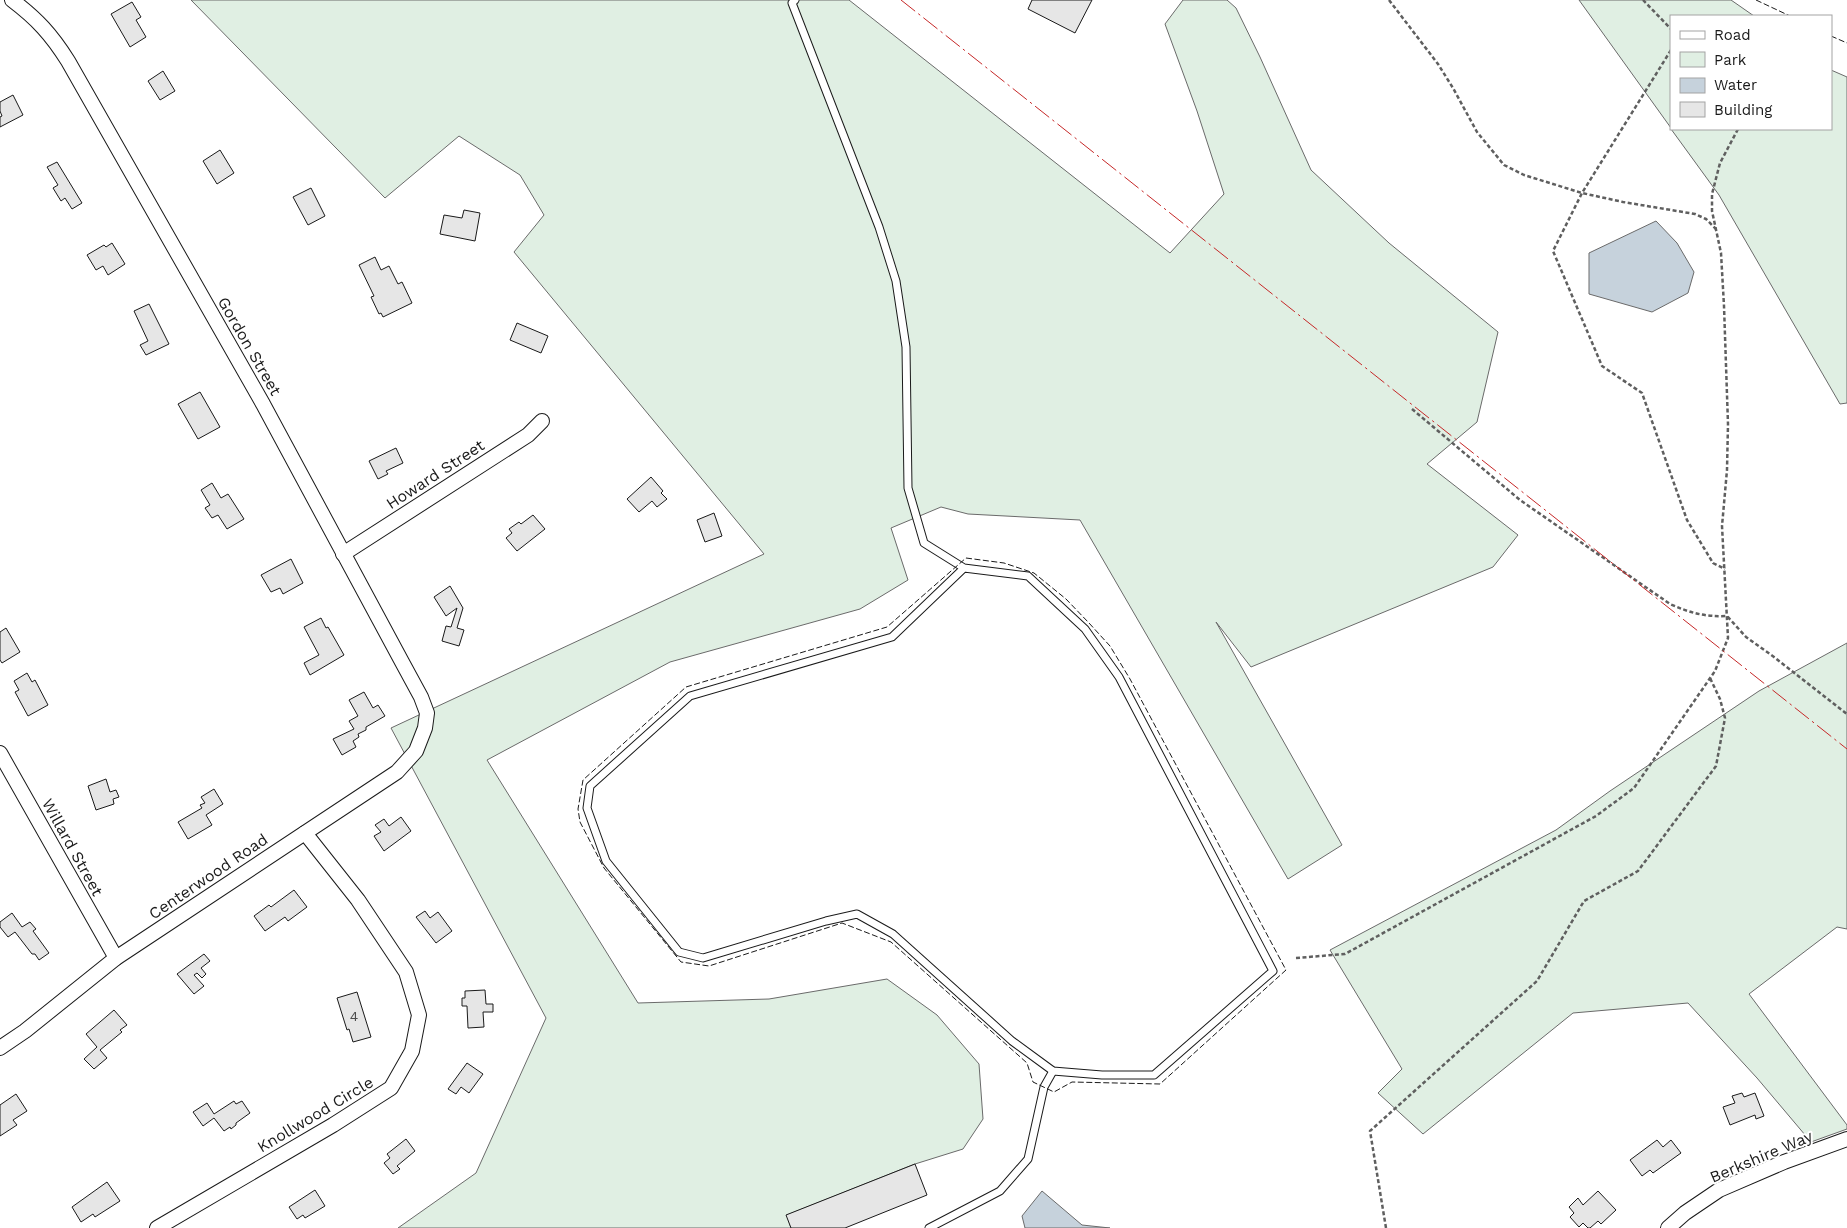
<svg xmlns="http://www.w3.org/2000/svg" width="1847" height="1228" font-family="'Work Sans',sans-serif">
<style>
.green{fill:#e0efe3;stroke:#6a6a6a}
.water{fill:#c6d2dc;stroke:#6a6a6a}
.building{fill:#e6e6e6;stroke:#1a1a1a}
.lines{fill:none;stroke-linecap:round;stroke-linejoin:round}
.lane-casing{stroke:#1a1a1a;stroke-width:9}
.street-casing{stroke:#1a1a1a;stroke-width:16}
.path{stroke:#5f5f5f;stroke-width:2.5;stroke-dasharray:4 2.5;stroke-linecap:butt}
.lane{stroke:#fff;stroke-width:7}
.street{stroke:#fff;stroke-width:14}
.fence{stroke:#1a1a1a;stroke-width:1;stroke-dasharray:6 2.5;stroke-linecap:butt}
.power{stroke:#c62828;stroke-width:1;stroke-dasharray:18 4 2.5 4;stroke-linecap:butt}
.labels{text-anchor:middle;stroke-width:4;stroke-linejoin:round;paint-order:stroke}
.number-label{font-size:14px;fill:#4d4d4d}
.street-label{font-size:16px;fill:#1a1a1a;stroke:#fff}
</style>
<rect width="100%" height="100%" fill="#fff"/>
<g class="green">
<path d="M191 0H849L1170 253 1224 194 1197 111 1165 24 1183 0H1227L1236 8 1260 57 1311 170 1389 243 1498 332 1477 422 1427 464 1518 535 1493 567 1251 667 1216 622 1342 845 1288 879 1080 520 968 514 941 507 891 528 908 580 860 609 670 662 487 760 638 1003 769 999 887 979 937 1015 979 1064 983 1119 963 1149 915 1164 787 1215 791 1228H398L476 1173 546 1018 391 728 764 554 514 252 544 215 520 175 459 136 385 198Z"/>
<path d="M1579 0H1731L1754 16H1671V128Z"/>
<path d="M1831 70 1847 77V403L1840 404 1719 195 1671 129H1831Z"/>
<path d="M1847 643V929L1837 927 1749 994 1847 1125V1129L1811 1142 1757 1078 1688 1003 1573 1013 1423 1134 1378 1093 1402 1069 1330 950 1556 830 1610 791 1759 691Z"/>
</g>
<g class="water">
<path d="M1656 221 1677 243 1694 272 1688 293 1652 312 1589 294V253Z"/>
<path d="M1042 1191 1082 1225 1110 1228H1025L1022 1216Z"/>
</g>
<g class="building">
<path d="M1032 0H1092L1075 33 1028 9Z"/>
<path d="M132 2 141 17 136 20 146 37 130 47 111 14Z"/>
<path d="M163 71 175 91 160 100 148 81Z"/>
<path d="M13 95 23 115 0 127V117L2 116 0 111V102Z"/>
<path d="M220 150 234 173 217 184 203 161Z"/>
<path d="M57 162 82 203 72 209 65 198 61 201 53 188 58 185 47 167Z"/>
<path d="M311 188 325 216 308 225 293 197Z"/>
<path d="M464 210 480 213 475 241 440 234 444 215 462 218Z"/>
<path d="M112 243 125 264 108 275 103 266 96 270 87 255 104 245 106 247Z"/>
<path d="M375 257 381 270 389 266 398 284 402 282 412 303 383 317 381 313 379 314 371 297 374 296 359 265Z"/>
<path d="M149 304 169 344 146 355 140 345 148 341 134 311Z"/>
<path d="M517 323 548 336 541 353 510 340Z"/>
<path d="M200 392 220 427 198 439 178 404Z"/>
<path d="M396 448 403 463 386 471 388 474 378 479 369 461Z"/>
<path d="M651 477 663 491 661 493 667 499 657 507 652 501 639 512 627 499Z"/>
<path d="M212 483 221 498 228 494 244 519 227 529 218 515 212 518 205 508 210 505 201 490Z"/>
<path d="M714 513 722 536 705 542 697 520Z"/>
<path d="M533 515 545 529 517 551 506 538 512 533 509 529 519 522 521 524Z"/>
<path d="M291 559 303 583 283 594 280 588 271 592 261 575Z"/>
<path d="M450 586 463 608 457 628 464 630 459 646 442 641 446 626 451 627 457 608 446 616 434 597Z"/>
<path d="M321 618 326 628 328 627 344 655 310 675 304 663 319 655 304 627Z"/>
<path d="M6 628 20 652 2 663 0 660V632Z"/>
<path d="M27 673 32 682 35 680 48 705 28 716 15 692 19 690 14 681Z"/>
<path d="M364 692 373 708 378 705 385 716 366 727V730L358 734 359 737 353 741 356 747 342 755 333 739 354 729 349 721 358 716 349 700Z"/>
<path d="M106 779 110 792 116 790 119 797 113 799 114 804 96 810 88 786Z"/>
<path d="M214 789 223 804 206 815 212 825 188 839 178 822 202 808 200 805 205 803 201 797Z"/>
<path d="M401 817 411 831 384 851 374 836 381 832 375 825 384 819 389 826Z"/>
<path d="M294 890 307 907 288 921 285 917 265 931 254 916 269 905 271 907Z"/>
<path d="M425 911 430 918 438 912 452 931 436 943 416 917Z"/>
<path d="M12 913 22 927 30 922 36 929 33 931 49 953 39 960 35 954H32L15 932 8 937 0 927V922Z"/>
<path d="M204 954 210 961 201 968 206 974 202 978 197 973 194 975 204 986 194 994 177 974Z"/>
<path d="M485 990 486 1004H493V1012H483L484 1027 468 1028 467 1006H462V998H465V991Z"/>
<path d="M357 992 371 1037 353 1042 349 1029 347 1030 337 998Z"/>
<path d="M114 1010 127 1025 120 1030 122 1032 100 1050 107 1058 94 1069 84 1059 97 1047 86 1034Z"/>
<path d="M467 1063 483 1074 469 1093 461 1087 456 1094 448 1089Z"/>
<path d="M1742 1093 1744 1097 1755 1093 1764 1116 1756 1119 1755 1115 1730 1125 1723 1107 1735 1103 1732 1096Z"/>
<path d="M16 1094 27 1111 13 1120 17 1125 0 1136V1105Z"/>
<path d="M234 1101 236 1104 242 1101 250 1113 236 1123V1125L231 1129 230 1127 224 1131 214 1118 203 1126 193 1112 207 1103 214 1114Z"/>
<path d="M406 1139 415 1151 397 1166 400 1169 393 1174 384 1163 390 1158 387 1154Z"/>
<path d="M1657 1140 1663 1147 1671 1140 1681 1153 1653 1173 1650 1170 1642 1176 1630 1160Z"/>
<path d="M915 1164 927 1195 845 1228H791L786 1215Z"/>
<path d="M107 1182 120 1201 95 1217 93 1214 81 1222 72 1207Z"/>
<path d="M315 1190 325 1206 305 1218 303 1215 297 1219 289 1207Z"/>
<path d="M1598 1191 1616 1210 1601 1224 1598 1221 1590 1228H1588L1583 1223 1579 1227 1570 1217 1574 1213 1569 1207 1578 1198 1583 1205Z"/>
</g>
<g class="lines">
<g class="lane-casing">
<g id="lane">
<path d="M795 0 792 3 879 227 896 281 906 347 908 488 924 543 964 568 1028 576 1085 629 1119 677 1273 971 1154 1075H1102L1053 1071 1012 1041 893 934 857 914 826 921 703 958 679 952 606 861 587 808 590 786 690 696 892 637 964 568"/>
<path d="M929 1228 1000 1191 1028 1159 1044 1087 1053 1071"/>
</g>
</g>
<g class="street-casing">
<g id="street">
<path d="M343 554 528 435 542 421"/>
<path d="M0 753 116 958"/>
<path d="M0 1048 25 1031 116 958 397 772 416 751 425 728 427 713 421 697 402 662 263 404 68 61C51 34 37 19 12 0"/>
<path d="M157 1228 333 1125 391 1088 412 1051 419 1015 406 972 358 900 305 833"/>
<path d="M1668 1228 1685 1213 1719 1190 1784 1162 1847 1139"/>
</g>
</g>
<g class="path">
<path d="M1389 0 1438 64 1453 88 1477 132 1504 165 1524 175 1582 193 1623 202 1695 214 1706 219 1716 229"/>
<path d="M1643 0 1671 29"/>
<path d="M1671 50 1582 193 1553 251 1602 366 1642 393 1687 520 1713 563 1725 569"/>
<path d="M1412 409 1520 500 1670 604C1690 613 1705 617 1727 616L1746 637 1774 657 1847 714"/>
<path d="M1296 958 1345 954 1596 816 1634 788 1715 671 1728 638 1722 526 1727 470 1728 424 1724 306 1721 253 1712 211V194L1720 163 1738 129"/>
<path d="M1386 1228 1370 1131 1537 981 1584 901 1638 871 1716 766 1725 718 1720 699 1710 678"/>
</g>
<use href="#lane" class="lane"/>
<use href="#street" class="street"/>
<g class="fence">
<path d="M1756 0 1790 16"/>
<path d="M1831 36 1847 43"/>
<path d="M966 558 1004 563 1034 573 1066 599 1089 623 1110 646 1130 679 1286 970 1160 1084 1072 1082 1054 1092 1033 1082 1027 1063 891 942 842 923 709 966 681 962 604 868 580 822 578 809 583 780 686 687 887 627Z"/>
</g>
<path class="power" d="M901 0 1847 749"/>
</g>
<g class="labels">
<g class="number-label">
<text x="354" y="1021">4</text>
</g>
<g class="street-label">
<text transform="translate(250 346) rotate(60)" y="6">Gordon Street</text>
<text transform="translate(435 474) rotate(-33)" y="6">Howard Street</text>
<text transform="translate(73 847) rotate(61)" y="6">Willard Street</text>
<text transform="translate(208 876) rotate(-34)" y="6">Centerwood Road</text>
<text transform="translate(315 1114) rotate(-31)" y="6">Knollwood Circle</text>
<text transform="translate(1761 1156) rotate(-23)" y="6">Berkshire Way</text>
</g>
</g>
<rect x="1670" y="15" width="162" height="115" fill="#ffffff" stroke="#a3a3a3"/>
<rect x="1680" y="31" width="25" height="8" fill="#ffffff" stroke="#a3a3a3"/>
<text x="1714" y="40" font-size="15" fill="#1a1a1a">Road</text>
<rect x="1680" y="52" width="25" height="15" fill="#e0efe3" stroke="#a3a3a3"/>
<text x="1714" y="65" font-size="15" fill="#1a1a1a">Park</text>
<rect x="1680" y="78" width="25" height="15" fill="#c6d2dc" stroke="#a3a3a3"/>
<text x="1714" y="90" font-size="15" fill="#1a1a1a">Water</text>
<rect x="1680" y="102" width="25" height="15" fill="#e6e6e6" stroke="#a3a3a3"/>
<text x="1714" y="115" font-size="15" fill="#1a1a1a">Building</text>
</svg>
